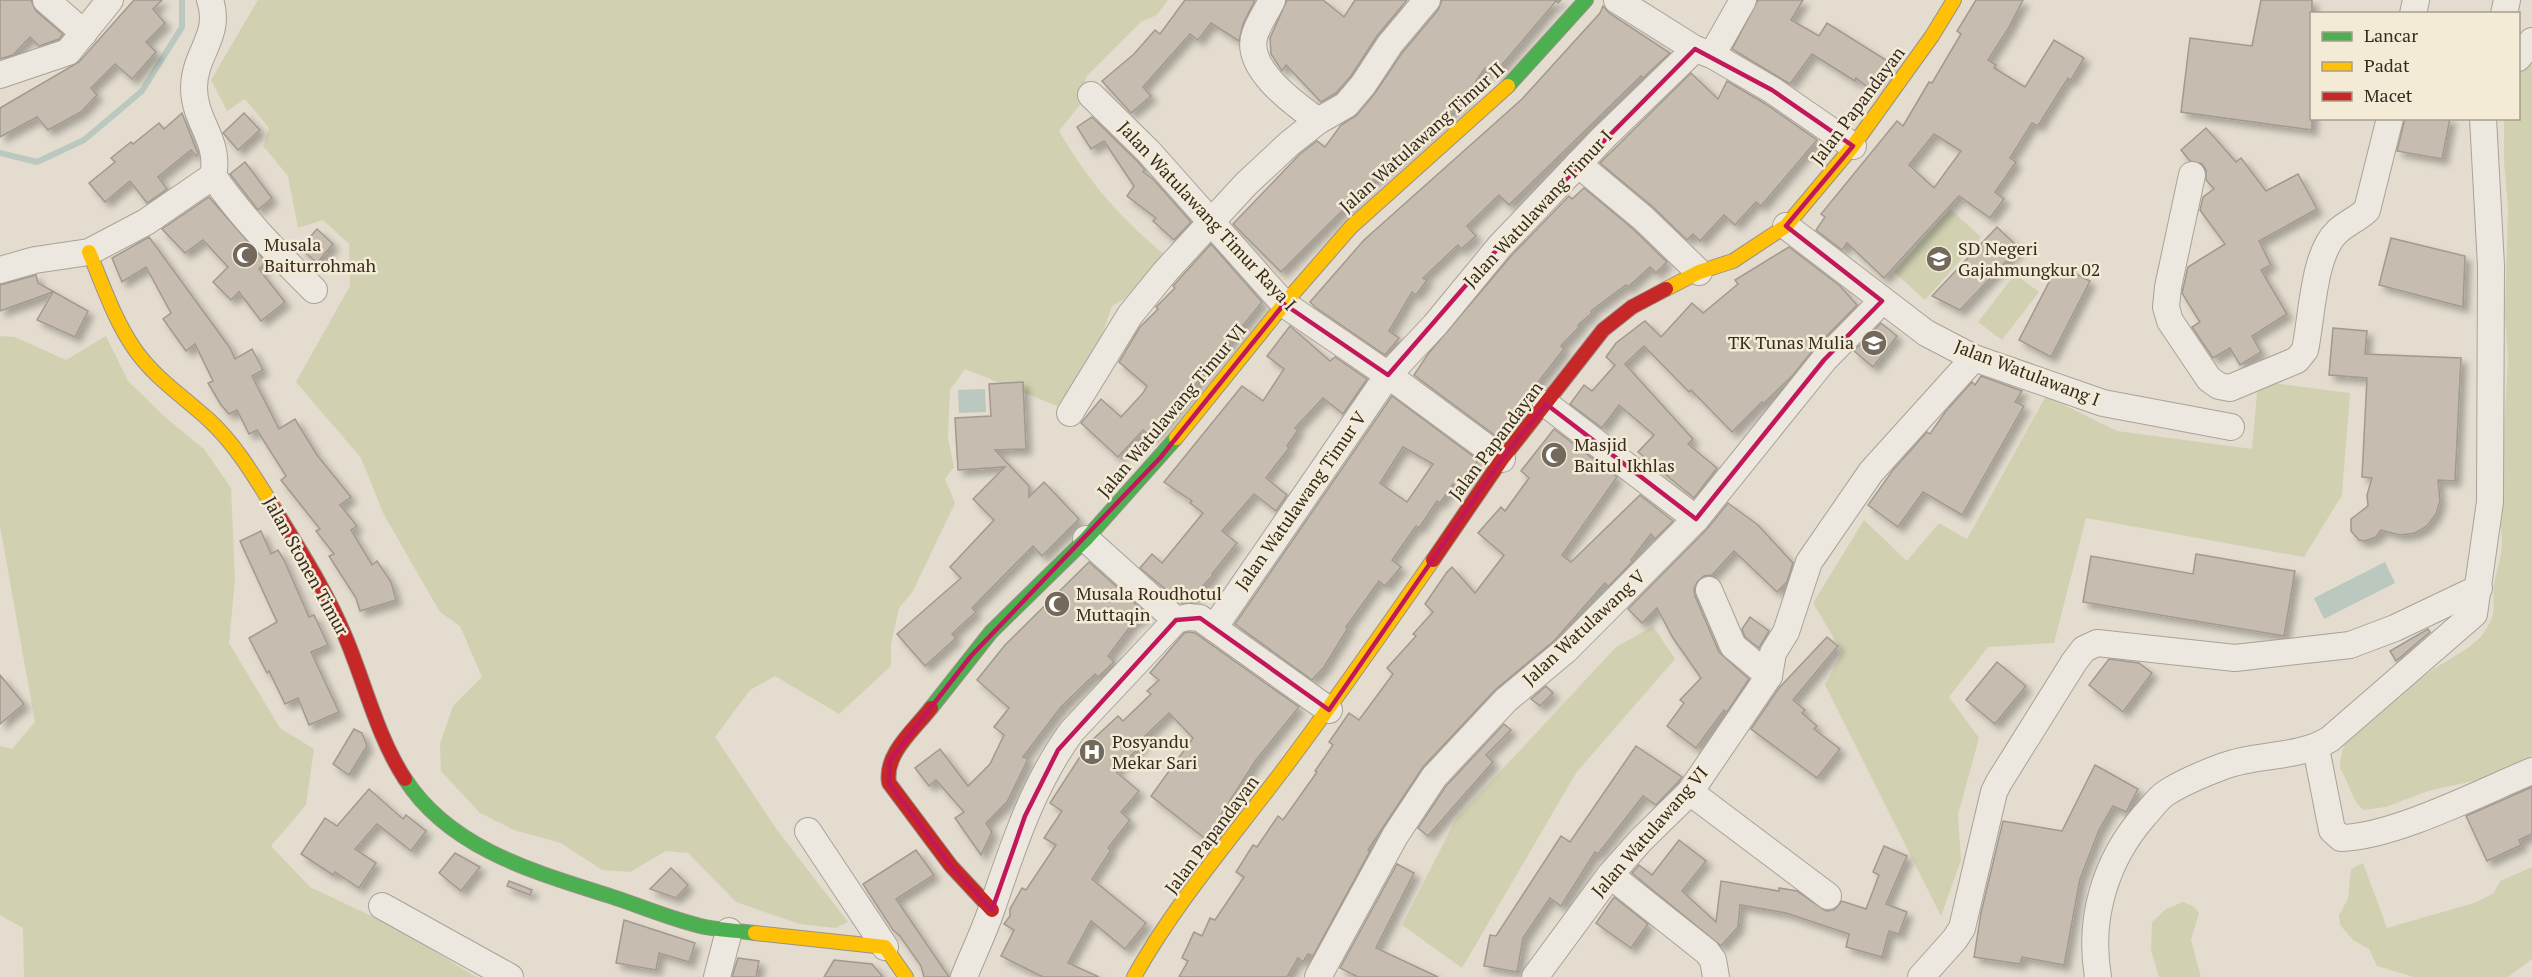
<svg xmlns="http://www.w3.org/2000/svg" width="2532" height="977" font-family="'PT Serif',serif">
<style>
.green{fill:#d1d1b2}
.water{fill:#bac8bf}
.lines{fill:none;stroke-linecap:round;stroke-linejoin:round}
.stream{stroke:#bac8bf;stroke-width:6}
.building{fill:#c6bcb0;stroke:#a3998e;stroke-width:1.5;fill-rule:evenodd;filter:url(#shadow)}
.street-casing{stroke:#a8a298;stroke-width:28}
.fast-casing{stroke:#989188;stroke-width:16}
.slow-casing{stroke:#989188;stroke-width:16}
.jam-casing{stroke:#989188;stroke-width:16}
.street{stroke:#ece8df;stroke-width:26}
.fast{stroke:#4caf50;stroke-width:14}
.slow{stroke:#ffc107;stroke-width:14}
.jam{stroke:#c62828;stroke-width:14}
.marked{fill:none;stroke:#c2185b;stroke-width:4.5;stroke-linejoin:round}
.labels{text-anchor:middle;stroke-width:5;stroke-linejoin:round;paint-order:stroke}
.street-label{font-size:18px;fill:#362b20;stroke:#f3ebd6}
.poi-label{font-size:18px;fill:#362b20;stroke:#f3ebd6;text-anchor:start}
</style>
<defs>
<filter id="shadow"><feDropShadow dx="5.5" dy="5.5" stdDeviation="3" flood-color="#0004"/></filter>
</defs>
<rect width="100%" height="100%" fill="#e3dccf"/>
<g class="green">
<path d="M258 0H1168L1157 15 1141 22 1086 77 1080 105 1059 131C1089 182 1120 218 1165 255L1124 299 1112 306C1100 342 1086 379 1057 406L965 369 950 390 948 438 954 467 945 479 955 503 913 591 899 608 891 644V666L839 714 775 676 750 690 715 737 777 830 848 922 836 928 799 924 736 902 688 853 666 851 630 872 602 870 561 843 514 830 480 813 441 771 440 744 453 706 482 677 460 626 440 612 384 515 361 458 296 382 350 286 349 244 323 220 298 228 288 176 263 146 269 128 245 99 227 111 211 80Z"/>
<path d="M2532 56V756L2478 780 2428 791 2386 807 2363 810C2351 799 2349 782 2340 768 2340 760 2342 749 2346 742 2354 725 2412 684 2430 672 2447 659 2472 650 2485 631 2500 608 2490 600 2495 579 2501 556 2505 541 2499 517L2508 359 2505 315 2508 208 2504 161V119L2518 118 2519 71Z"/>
<path d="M1950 209 1981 237 1925 300 1894 272Z"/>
<path d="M2015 274 2039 292 2002 340 1978 322Z"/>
<path d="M0 336 15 337 66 360 106 336 128 381 166 418 204 449 231 488 235 580 229 643 280 728 314 749 306 805 271 846 310 887 397 928 476 977H24L23 928 0 915V746L12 749 35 722 0 526Z"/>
<path d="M2258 381 2350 393 2342 495 2304 557 2086 518 2054 643 1988 647 1949 697 1979 738 1958 815 1961 860 1941 916 1825 685 1842 652 1813 603 1864 520 1907 561 1939 523 1967 539 2046 396 2117 431 2252 449Z"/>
<path d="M1653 626 1675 659 1576 773 1462 968 1402 925 1456 819 1616 647Z"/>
<path d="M2363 863 2387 928 2474 903 2494 893 2500 881 2532 867V959L2508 977H2414L2377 966 2369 949 2353 940 2340 925 2339 915 2348 899 2351 869Z"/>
<path d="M2183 902 2193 906 2199 913 2191 940 2201 977H2159L2151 950 2152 922 2166 909Z"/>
</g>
<g class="water">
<path d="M985 389 986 412 959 413 958 390Z"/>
<path d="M2385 562 2395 583 2324 619 2314 598Z"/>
</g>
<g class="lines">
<path class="stream" d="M0 153 37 162 84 140 142 91 182 27V0"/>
</g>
<g class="building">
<path d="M0 0H31L36 11 63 34 59 39 39 46 30 37 13 55 0 59Z"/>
<path d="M134 0H162L153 9 165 23 146 42 156 52 132 79 115 64 91 88 97 95 81 112 48 130 37 117 0 137V108L79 62Z"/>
<path d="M1185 0H1255L1243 24 1239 41 1211 23 1198 40 1190 34 1143 87 1151 96 1131 113 1102 81 1134 54 1155 30 1160 34Z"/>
<path d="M1287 0H1323L1344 17 1355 0H1407L1377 36 1351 76 1336 93 1321 102 1286 65 1282 71 1271 54 1270 38Z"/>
<path d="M1442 0H1561L1558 3 1556 1 1496 72 1494 74 1485 68 1465 97 1466 98 1368 185 1281 272 1233 224 1300 154 1317 141 1325 147 1341 125 1357 115 1375 93 1402 53 1438 10Z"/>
<path d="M1758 0H1803L1791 20 1819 36 1827 23 1889 62 1869 88 1856 78 1855 81 1812 54 1790 84 1732 49Z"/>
<path d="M1976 0H2023L2008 29 1988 60 1996 65 1994 68 2025 87 2054 40 2084 58 2071 80 2068 78 2038 126 2032 123 2010 158 2016 162 1995 192 2004 199 1990 218 1959 196 1884 278 1847 243 1842 250 1816 230 1825 217 1821 214 1897 121 1903 126 1929 82 1932 83 1961 34 1957 31ZM1934 134 1961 151 1934 188 1909 165Z"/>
<path d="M2261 0H2312V130L2181 112 2190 38 2252 46Z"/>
<path d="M1603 6 1609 13 1670 53 1643 78 1641 76 1509 205 1499 195 1467 226 1476 236 1461 249 1458 245 1423 278 1427 280 1416 295 1412 292 1389 331 1399 338 1385 355 1315 307 1310 302 1364 240 1522 99 1600 13Z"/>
<path d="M1691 73 1718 99 1727 81 1764 103 1817 140 1761 206 1756 202 1735 225 1724 215 1700 241 1693 234 1687 240 1653 207 1600 163Z"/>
<path d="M182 113 198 154 196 156 191 150 158 177 167 189 147 203 130 181 105 202 89 183 115 162 111 158 131 142 133 144 159 123 164 129Z"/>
<path d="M244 113 260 130 238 150 223 133Z"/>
<path d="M1092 117 1138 162 1145 170 1143 172 1153 179 1191 222 1174 240 1153 221 1156 218 1127 196 1134 186 1104 141 1091 149 1077 127Z"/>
<path d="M2405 118H2450L2442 159 2397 151Z"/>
<path d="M2206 128 2236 162 2241 158 2266 191 2298 174 2317 209 2259 241 2271 265 2261 270 2287 314 2252 336 2261 352 2240 365 2230 348 2213 358 2192 327 2200 322 2182 293 2188 267 2225 244 2200 210 2203 197 2214 189 2206 180V170L2202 164 2190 161 2181 150Z"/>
<path d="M245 162 272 198 258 210 230 174Z"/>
<path d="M1584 188 1633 229 1667 262 1656 273 1650 267 1628 287 1626 285 1591 311 1592 313 1578 325 1580 326 1561 346 1564 349 1496 436 1414 375 1428 354 1511 256 1569 196 1572 199Z"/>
<path d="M209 197 266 262 259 269 285 302 261 321 239 292 231 300 213 282 228 267 203 240 185 253 162 229Z"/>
<path d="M1997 227 2019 248 1960 310 1932 296Z"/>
<path d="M317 229 333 244 317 263 300 248Z"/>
<path d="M149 237 230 348 235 359 252 349 263 370 252 376 279 429 295 419 317 455 351 497 340 505 357 526 351 530 372 565 377 561 391 582 396 600 360 611 356 598 329 556 334 554 316 531 320 529 281 480 286 476 257 430 249 434 237 410 229 414 221 405 208 383 213 381 195 344 186 351 163 319 171 313 146 267 122 282 112 258Z"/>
<path d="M2391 238 2465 256 2463 307 2379 285Z"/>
<path d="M1211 244 1262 302 1161 427 1151 437 1143 430 1118 457 1081 423 1101 399 1121 417 1143 393 1147 386 1119 362 1140 327 1158 309 1156 307 1175 288 1173 286Z"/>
<path d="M1789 247 1840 286 1857 305 1813 350 1793 375 1764 403 1762 402 1732 432 1691 390 1689 392 1644 346 1625 364 1693 439 1688 444 1717 468 1694 498 1638 452 1654 435 1619 405 1602 428 1570 404 1584 385 1592 391 1615 365 1606 357 1616 343 1642 323 1645 321 1661 337 1692 303 1703 313 1738 284 1735 280Z"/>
<path d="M2058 265 2090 281 2051 357 2019 340Z"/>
<path d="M36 275 38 283 88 311 75 337 37 320 53 292 0 311V285Z"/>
<path d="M1881 323 1897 336 1873 367 1854 351Z"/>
<path d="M1290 326 1330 361 1335 357 1367 379 1343 414 1323 398 1295 428 1298 430 1287 446 1289 448 1266 478 1287 495 1276 511 1254 494 1222 531 1237 543 1212 574 1213 575 1188 602 1182 603 1140 568 1152 554 1162 563 1203 513 1190 503 1192 501 1164 482 1242 386 1263 401 1284 369 1267 356Z"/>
<path d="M2333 328 2367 331 2365 354 2461 358 2455 481 2438 480 2440 501 2436 514 2427 526 2415 533 2400 535 2381 530 2376 537 2365 541 2359 540 2351 531V519L2368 506 2367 495 2372 478 2362 477 2367 378 2329 375Z"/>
<path d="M1981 376 2022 391 2015 402 2024 406 1962 515 1923 492 1898 527 1868 505 1893 470 1927 432 1930 434 1946 411 1972 382 1975 385Z"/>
<path d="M1023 382 1026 449 995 450 1029 486V497L1044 482 1079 519 1042 556 1033 546 972 608 976 612 952 634 956 638 925 666 897 634 961 578 950 567 994 520 973 499 1005 467 958 470 955 418 991 416 989 384Z"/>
<path d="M1392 396 1478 460 1459 488 1453 484 1440 503 1437 501 1419 528 1416 526 1392 560 1401 567 1385 586 1379 581 1346 627 1348 628 1324 667 1312 680 1235 624ZM1403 447 1433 464 1407 502 1380 483Z"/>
<path d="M1554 429 1617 477 1562 555 1571 562 1640 495 1673 521 1655 539 1651 534 1631 560 1633 561 1608 587 1605 583 1555 640 1495 690 1423 767 1368 850 1370 851 1313 956 1308 954 1303 962 1298 958 1287 977H1179L1188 961 1182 958 1194 932 1202 936 1210 918 1215 920 1244 877 1236 872 1253 845 1257 847 1278 816 1283 820 1317 772 1315 771 1333 745 1329 742 1349 713 1359 720 1393 674 1387 668 1416 636 1413 634 1433 612 1425 604 1447 572 1452 567 1475 593 1504 555 1478 533 1501 507 1505 511 1529 478 1521 471Z"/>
<path d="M1728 503 1758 525 1793 563 1787 582 1777 592 1734 551 1712 575 1704 576 1697 582 1694 589 1695 596 1719 652 1749 679 1727 712 1724 710 1696 748 1667 726 1684 703 1680 700 1701 678 1673 638 1657 608 1642 623 1628 609 1707 529Z"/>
<path d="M261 531 271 554 278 550 284 560 309 617 314 615 328 645 311 652 339 712 309 725 298 698 285 704 269 671 267 673 249 638 277 622 240 541Z"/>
<path d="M2196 554 2295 571 2284 636 2083 602 2091 556 2193 574Z"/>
<path d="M1089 562 1146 613 1138 621 1136 619 1108 656 1114 662 1098 677 1095 674 1061 707 1023 757 1028 759 1007 802 986 823 992 832 981 855 955 818 964 812 936 780 929 786 915 768 940 749 968 786 990 764 1004 735 994 727 1009 708 977 680 1005 645Z"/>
<path d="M1750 617 1769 631 1759 648 1745 637 1742 629Z"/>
<path d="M2428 629 2430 632 2396 661 2390 651Z"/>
<path d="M1189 632 1195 633 1299 707 1256 760 1220 816 1223 818 1207 840 1151 796 1193 738 1169 713 1140 741 1143 744 1115 771 1139 791 1121 812 1130 820 1108 848 1111 850 1092 879 1146 923 1125 949 1091 921 1068 963 1099 977H1043L1001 956 1014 930 1004 924 1010 916V909L1022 888 1026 890 1056 845 1044 838 1062 811 1050 803 1089 743 1118 716 1123 721 1151 694 1147 691 1159 680 1150 673 1184 633Z"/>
<path d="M1827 637 1838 646 1793 700 1805 710 1802 713 1817 726 1814 729 1840 749 1817 778 1751 729 1779 688Z"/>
<path d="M2109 659 2139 663 2152 673 2123 712 2089 685Z"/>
<path d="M1997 662 2026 686 1995 724 1966 700Z"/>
<path d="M0 675 24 704 0 724Z"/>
<path d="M1546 686 1553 693 1540 706 1531 699Z"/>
<path d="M1504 724 1511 730 1486 755 1493 762 1428 836 1418 828 1446 786Z"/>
<path d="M354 729 362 733 367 746 349 775 333 764Z"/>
<path d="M1636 746 1682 777 1678 782 1656 805 1643 796 1598 854 1595 852 1561 906 1550 898 1523 938 1517 972 1484 966 1490 935 1496 936 1561 836 1570 842Z"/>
<path d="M2095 765 2138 789 2126 812 2113 806 2099 830 2080 879 2064 965 2022 957 2020 964 1974 957 1981 913 2003 821 2062 831Z"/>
<path d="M2532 787V834L2519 840 2521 845 2487 861 2466 816Z"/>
<path d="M369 789 403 819 406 815 426 831 411 851 377 824 355 849 376 863 359 888 335 872 333 875 301 854 325 818 337 826Z"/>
<path d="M1679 840 1706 861 1682 891 1716 922 1721 881 1779 891V888L1797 891 1826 911 1834 910 1842 901 1866 909 1879 875 1873 872 1884 846 1907 856 1886 904 1907 912 1899 934 1889 931 1882 957 1846 947 1849 934 1786 913 1740 905 1738 927 1721 946 1632 873 1639 865 1652 875Z"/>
<path d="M916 850 934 875 896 899 949 977H924L921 966 900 936 893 930 863 884Z"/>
<path d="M455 853 480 867 461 891 439 873Z"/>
<path d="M1397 864 1414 873 1376 948 1438 977H1358L1340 968Z"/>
<path d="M671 868 688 885 676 898 650 889Z"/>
<path d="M509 881 532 890 530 895 507 886Z"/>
<path d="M1614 897 1648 924 1631 948 1596 923Z"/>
<path d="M624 920 695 943 689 962 659 953 656 970 616 963Z"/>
<path d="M738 958 759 961 756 977H732Z"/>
<path d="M834 960 872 964 883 977H824Z"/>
</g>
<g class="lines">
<g class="street-casing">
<g id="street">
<path d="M46 0 84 33"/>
<path d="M1272 0C1267 11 1259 22 1255 34 1243 68 1295 104 1318 121"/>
<path d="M1617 0 1695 49 1712 55 1772 90 1853 146"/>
<path d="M2413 14 2416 0"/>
<path d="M2504 14 2507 0"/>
<path d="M1712 55 1743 0"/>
<path d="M2518 58 2532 41"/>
<path d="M0 75 68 52 110 0"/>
<path d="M1091 95 1149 152 1284 304 1388 375 1502 459"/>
<path d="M1578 164 1643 218 1699 272"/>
<path d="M2192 175 2168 287 2166 307 2170 321 2209 379 2219 386 2230 388 2297 360 2305 350C2312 318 2313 254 2337 232 2346 223 2358 219 2367 210L2390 118"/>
<path d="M213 176C242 218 278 254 314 290"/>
<path d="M1786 226 1926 333 1974 358 2103 403 2231 427"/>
<path d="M0 270 35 260 89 252 146 222 213 176C221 141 194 122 194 88 194 53 222 36 210 0"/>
<path d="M1546 404 1696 519"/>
<path d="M1070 413 1130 315 1165 272 1246 184 1290 143 1318 121 1346 105 1363 85 1390 44 1427 0"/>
<path d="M1086 539 1176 620 1188 617 1200 618 1329 710"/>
<path d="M1709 590 1733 646 1769 676"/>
<path d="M1214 628 1388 375 1435 325 1500 246 1603 138 1695 49"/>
<path d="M2316 748 2332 830 2341 838C2394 837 2481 792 2532 771"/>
<path d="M1690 792 1828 896"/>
<path d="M808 831 885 947"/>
<path d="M1610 875 1707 952 1713 960 1716 977"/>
<path d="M382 906 510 977"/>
<path d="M717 977 729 931"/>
<path d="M964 977C973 954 984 932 992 908 1013 847 1033 784 1072 731L1176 620"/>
<path d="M1318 977 1395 836 1434 777 1506 700 1566 650 1696 519 1824 360 1882 301"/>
<path d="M1535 977 1610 875 1641 840 1690 792 1769 676 1773 653 1786 632 1809 562 1871 472 1974 358"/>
<path d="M1921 977 1955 939 1962 928 1994 792 1999 782 2074 662 2084 649 2097 643 2235 658 2350 645 2395 628 2479 588"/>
<path d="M2098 977C2088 919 2105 861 2144 816 2151 809 2158 798 2166 793 2183 782 2205 773 2224 766 2258 753 2298 759 2330 739L2474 614 2490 502 2491 266 2483 118"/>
</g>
</g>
<g class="fast-casing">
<g id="fast">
<path d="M1508 86 1586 0"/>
<path d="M931 708 991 632 1086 539 1176 438"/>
<path d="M405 779C450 849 535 872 610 896 641 906 673 920 705 927 721 930 739 931 755 933"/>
</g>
</g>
<g class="slow-casing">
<g id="slow">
<path d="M89 252C103 285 115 322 136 351 156 379 184 397 209 420 236 445 254 476 274 508"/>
<path d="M1666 289 1699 272 1733 261 1786 226 1853 146 1932 36 1954 0"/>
<path d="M1176 438 1284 304 1351 227 1508 86"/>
<path d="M755 933 885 947 906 977"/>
<path d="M1134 977C1174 905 1230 840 1280 774 1333 704 1383 632 1433 560"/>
</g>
</g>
<g class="jam-casing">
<g id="jam">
<path d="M274 508C299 549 326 590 345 636 365 683 377 736 405 779"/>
<path d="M1433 560 1502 459 1603 330 1632 307 1666 289"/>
<path d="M931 708C914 730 884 754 889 783L951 866 992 910"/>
</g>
</g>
<use href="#street" class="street"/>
<use href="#fast" class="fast"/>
<use href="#slow" class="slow"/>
<use href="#jam" class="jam"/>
</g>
<path class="marked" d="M1695 49 1772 90 1853 146 1786 226 1882 301 1824 360 1696 519 1546 404 1502 459 1329 710 1200 618 1176 620 1058 750 1025 816 992 910 951 866 889 783 890 760 971 656 1160 458 1284 304 1388 375 1500 246Z"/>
<defs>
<g id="mosque-disc" transform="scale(1.35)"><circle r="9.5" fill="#73695d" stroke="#f3ebd6"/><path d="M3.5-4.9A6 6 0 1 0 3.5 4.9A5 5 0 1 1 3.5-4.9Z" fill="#fff"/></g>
<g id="school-disc" transform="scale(1.35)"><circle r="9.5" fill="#73695d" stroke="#f3ebd6"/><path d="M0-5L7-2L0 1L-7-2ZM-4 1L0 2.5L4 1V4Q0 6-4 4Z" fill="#fff"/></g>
<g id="hospital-disc" transform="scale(1.35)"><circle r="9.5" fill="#73695d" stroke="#f3ebd6"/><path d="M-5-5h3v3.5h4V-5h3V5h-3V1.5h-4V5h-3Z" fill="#fff"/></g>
</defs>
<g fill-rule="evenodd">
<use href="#mosque-disc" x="245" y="255"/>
<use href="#school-disc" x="1939" y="259"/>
<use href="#school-disc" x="1874" y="343"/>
<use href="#mosque-disc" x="1554" y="455"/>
<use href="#mosque-disc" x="1057" y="604"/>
<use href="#hospital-disc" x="1092" y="752"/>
</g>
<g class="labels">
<g class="street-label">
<text transform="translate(1858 106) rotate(-53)" y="6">Jalan Papandayan</text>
<text transform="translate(1422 138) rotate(-42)" y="6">Jalan Watulawang Timur II</text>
<text transform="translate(1538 209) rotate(-47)" y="6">Jalan Watulawang Timur I</text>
<text transform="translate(1207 216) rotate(47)" y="6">Jalan Watulawang Timur Raya I</text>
<text transform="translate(2027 373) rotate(21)" y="6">Jalan Watulawang I</text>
<text transform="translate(1172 411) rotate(-50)" y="6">Jalan Watulawang Timur VI</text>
<text transform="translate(1496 441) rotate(-53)" y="6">Jalan Papandayan</text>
<text transform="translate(1301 501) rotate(-55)" y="6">Jalan Watulawang Timur V</text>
<text transform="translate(306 566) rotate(61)" y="6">Jalan Stonen Timur</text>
<text transform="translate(1584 628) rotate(-43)" y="6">Jalan Watulawang V</text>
<text transform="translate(1650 832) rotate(-49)" y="6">Jalan Watulawang VI</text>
<text transform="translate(1212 835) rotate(-53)" y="6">Jalan Papandayan</text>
</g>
<g class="poi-label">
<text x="264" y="251">Musala<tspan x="264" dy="21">Baiturrohmah</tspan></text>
<text x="1958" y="255">SD Negeri<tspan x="1958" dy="21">Gajahmungkur 02</tspan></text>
<text x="1854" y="349" text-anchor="end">TK Tunas Mulia</text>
<text x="1574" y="451">Masjid<tspan x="1574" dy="21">Baitul Ikhlas</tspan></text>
<text x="1076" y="600">Musala Roudhotul<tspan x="1076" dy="21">Muttaqin</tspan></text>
<text x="1112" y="748">Posyandu<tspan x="1112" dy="21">Mekar Sari</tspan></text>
</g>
</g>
<rect x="2310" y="12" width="210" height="108" fill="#f3ebd6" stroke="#a79e8d" stroke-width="1.5"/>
<rect x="2322" y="32" width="30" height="9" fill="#4caf50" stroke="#a79e8d" stroke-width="1.5"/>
<text x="2364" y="42" font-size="18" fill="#362b20">Lancar</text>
<rect x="2322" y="62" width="30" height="9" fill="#ffc107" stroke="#a79e8d" stroke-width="1.5"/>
<text x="2364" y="72" font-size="18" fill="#362b20">Padat</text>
<rect x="2322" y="92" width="30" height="9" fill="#c62828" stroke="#a79e8d" stroke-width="1.5"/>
<text x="2364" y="102" font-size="18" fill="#362b20">Macet</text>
</svg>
